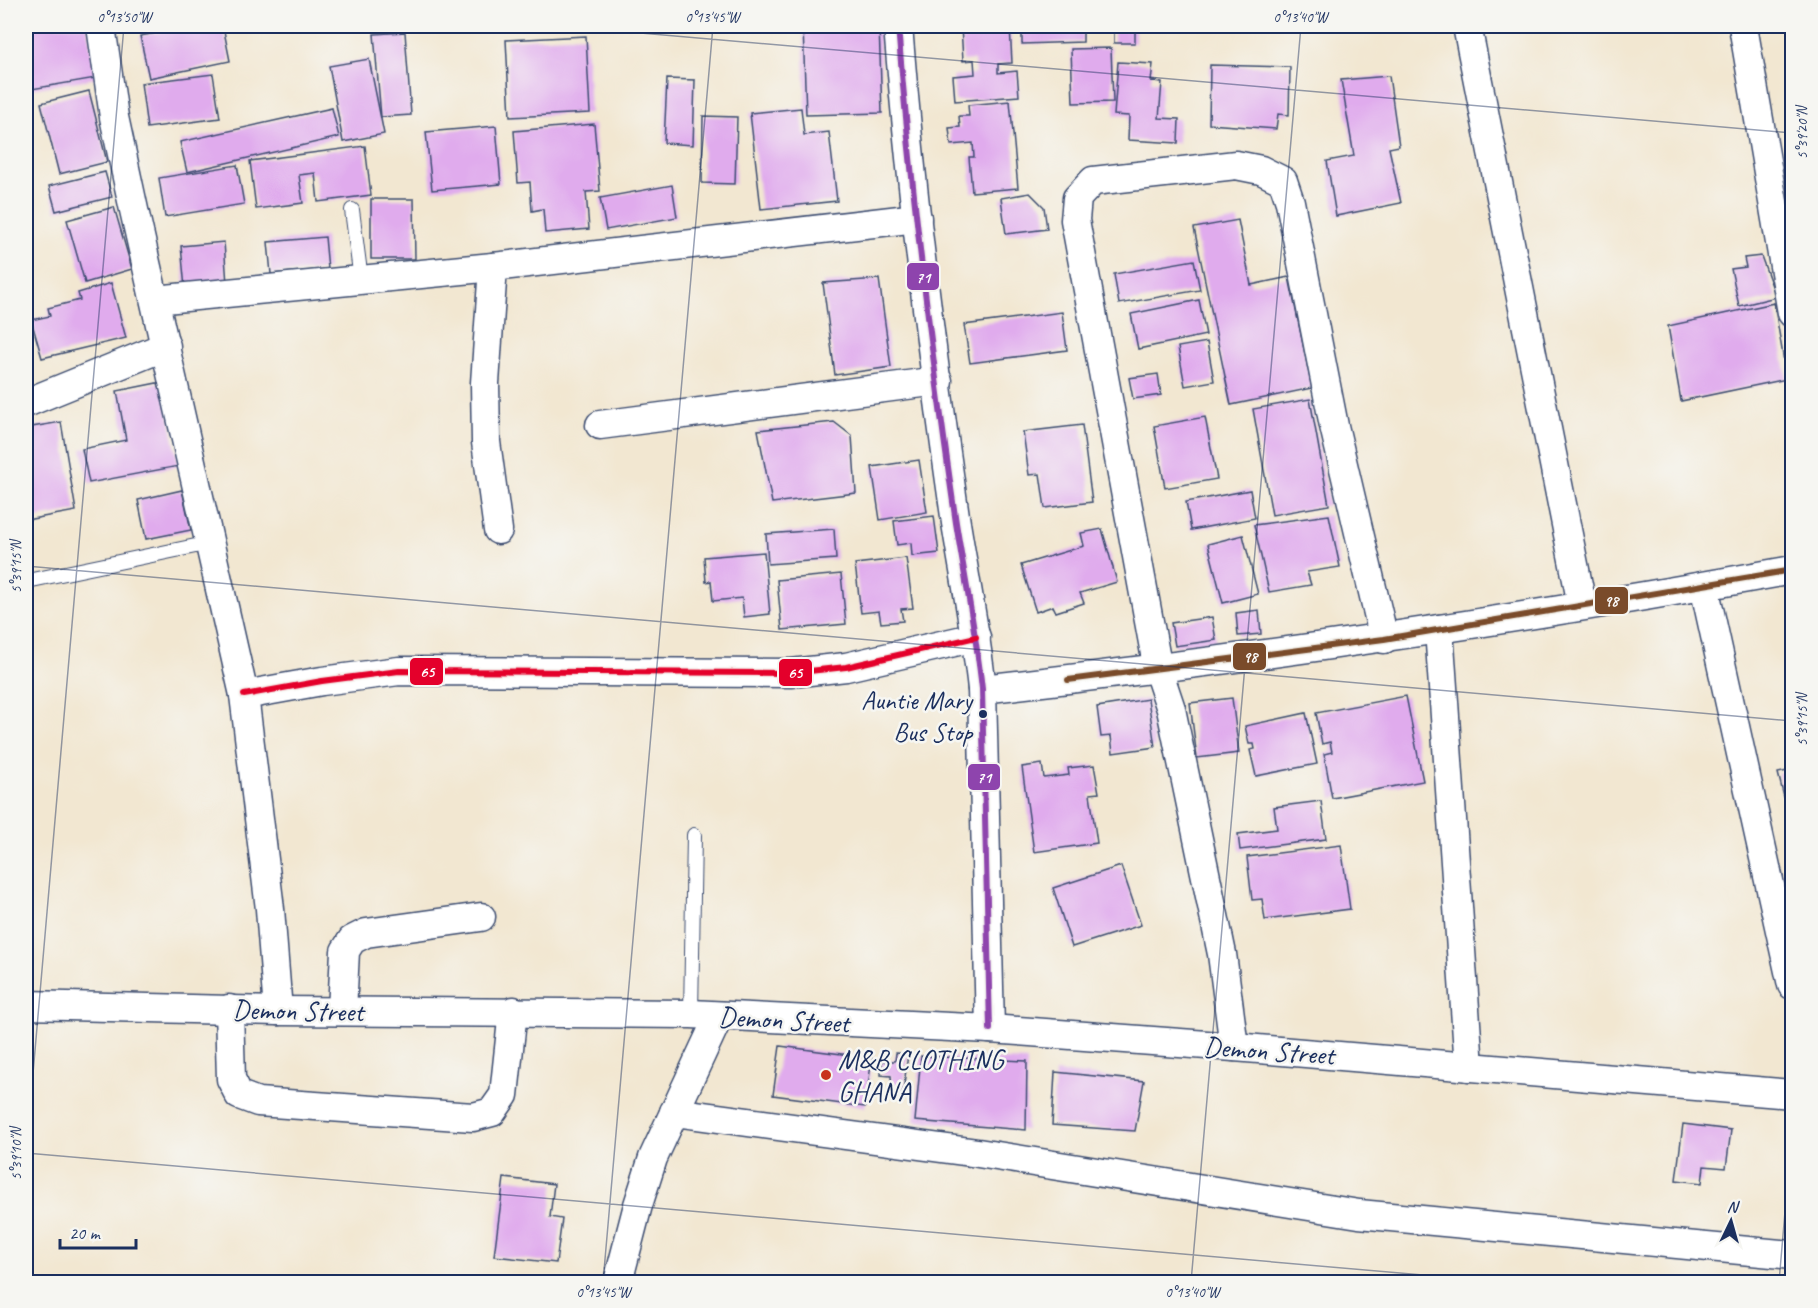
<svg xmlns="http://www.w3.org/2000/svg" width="1818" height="1308" font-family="Caveat,sans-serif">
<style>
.building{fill:#e0abed}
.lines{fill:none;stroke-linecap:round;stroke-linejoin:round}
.service-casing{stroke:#3b4b6f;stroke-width:16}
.minor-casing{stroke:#3b4b6f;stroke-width:31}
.service{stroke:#fff;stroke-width:14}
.minor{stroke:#fff;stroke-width:28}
.bus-1-casing{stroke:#f6f6f2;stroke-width:10}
.bus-2-casing{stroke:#f6f6f2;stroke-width:10}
.bus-3-casing{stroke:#f6f6f2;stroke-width:10}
.bus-1{stroke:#8e44ad;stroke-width:6}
.bus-2{stroke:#7a4b2a;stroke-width:6}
.bus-3{stroke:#e4002b;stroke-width:6}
.ticks{fill:none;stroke:#1b2f5e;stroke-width:1.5;stroke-opacity:0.45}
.bus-dot{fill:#1b2f5e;stroke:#f6f6f2;stroke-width:2}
.poi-dot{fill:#c8321e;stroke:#f6f6f2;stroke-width:2}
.labels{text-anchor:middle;stroke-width:5;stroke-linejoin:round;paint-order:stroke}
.bus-label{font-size:26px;fill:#1b2f5e;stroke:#f6f6f2;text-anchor:end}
.street-label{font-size:28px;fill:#1b2f5e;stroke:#f6f6f2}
.poi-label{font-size:28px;fill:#1b2f5e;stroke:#f6f6f2;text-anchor:start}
.line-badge{stroke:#f6f6f2;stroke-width:2}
.badge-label{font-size:16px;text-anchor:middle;font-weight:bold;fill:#fff}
.neatline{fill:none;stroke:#1b2f5e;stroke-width:2}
.ticks-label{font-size:15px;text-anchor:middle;fill:#1b2f5e}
</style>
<rect width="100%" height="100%" fill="#f6f6f2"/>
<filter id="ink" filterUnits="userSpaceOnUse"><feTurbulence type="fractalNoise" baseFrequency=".0167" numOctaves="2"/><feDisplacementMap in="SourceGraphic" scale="12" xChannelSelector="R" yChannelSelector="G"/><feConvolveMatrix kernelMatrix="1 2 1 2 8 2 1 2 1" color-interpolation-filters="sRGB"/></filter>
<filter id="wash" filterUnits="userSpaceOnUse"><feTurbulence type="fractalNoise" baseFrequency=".008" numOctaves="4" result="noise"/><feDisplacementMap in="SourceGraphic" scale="24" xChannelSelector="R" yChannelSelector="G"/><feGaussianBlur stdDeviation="1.35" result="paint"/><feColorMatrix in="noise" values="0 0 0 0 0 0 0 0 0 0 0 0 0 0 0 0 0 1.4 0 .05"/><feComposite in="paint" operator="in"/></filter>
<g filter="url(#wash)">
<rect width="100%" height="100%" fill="#f2e7d1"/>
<g id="blocks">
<g class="building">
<path d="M26 26H87L96 78 32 89 26 53Z"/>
<path d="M194 26H223L230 61 149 78 140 36Z"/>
<path d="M803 26H879L882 113 806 115Z"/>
<path d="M961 26H1010L1012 63 998 64V73L1017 71 1019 96 955 101 953 76 975 74 974 60 963 61Z"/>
<path d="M1022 26H1083V42L1022 44Z"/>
<rect x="1114" y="26" width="21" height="17"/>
<path d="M405 32 411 115 381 117 374 34Z"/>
<path d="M586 36 590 113 510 117 506 40Z"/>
<path d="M1111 48 1113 102 1073 103 1071 49Z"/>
<path d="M369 59 384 134 343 142 329 66Z"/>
<path d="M1118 62 1153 64 1151 81 1162 82 1159 118 1179 119 1178 143 1128 140 1129 116 1114 115Z"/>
<path d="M1210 65 1290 67 1289 115 1278 114 1276 129 1209 124Z"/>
<path d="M213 74 220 118 147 128 141 83Z"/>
<path d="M1389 76 1399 146 1389 148 1401 203 1336 216 1327 161 1354 156 1341 80Z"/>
<path d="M667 79 695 80 693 145 664 143Z"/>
<path d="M89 91 107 162 59 174 41 103Z"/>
<path d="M1010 101 1018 188 972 192 969 157H974L973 143 951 145 949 128 960 127 959 116H969L968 105Z"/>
<path d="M332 108 339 137 187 172 180 142Z"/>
<path d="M801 108 804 135 829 132 837 201 761 209 750 113Z"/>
<path d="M703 116 737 117 735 184 702 183Z"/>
<path d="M594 124 600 191 586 192 589 229 545 233 543 209 532 211 530 182 518 183 514 131Z"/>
<path d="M496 126 501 184 432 190 426 132Z"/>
<path d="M365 146 371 195 318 202 315 173 299 175 303 203 256 209 250 161Z"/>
<path d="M237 165 244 204 165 217 159 178Z"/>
<path d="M105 172 112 197 56 211 49 186Z"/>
<path d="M672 185 677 217 606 230 600 198Z"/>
<path d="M1030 193 1044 207 1047 229 1006 234 1001 198Z"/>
<path d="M371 199H414L415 259H371Z"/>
<path d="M114 207 132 269 85 283 67 220Z"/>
<path d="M1238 220 1251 285 1289 277 1312 388 1231 405 1194 228Z"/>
<path d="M325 237 328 269 271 274 268 242Z"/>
<path d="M224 242 227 284 185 288 181 246Z"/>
<path d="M1761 256 1776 297 1739 306 1731 269 1746 267 1744 258Z"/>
<path d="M1194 260 1200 290 1119 304 1114 274Z"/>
<path d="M879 279 891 367 835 375 823 283Z"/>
<path d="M111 283 126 338 42 358 31 320 50 316 48 308 80 300 78 293Z"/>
<path d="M1199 300 1206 335 1138 349 1131 314Z"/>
<path d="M1774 303 1787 379 1681 401 1668 326Z"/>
<path d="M1062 312 1067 350 970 363 964 325Z"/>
<path d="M1207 342 1214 381 1185 386 1178 347Z"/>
<path d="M1158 374 1161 395 1133 399 1129 378Z"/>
<path d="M162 382 179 466 89 483 82 449 126 440 117 391Z"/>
<path d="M1310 399 1329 505 1272 515 1253 409Z"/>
<path d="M1205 417 1217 479 1165 488 1154 426Z"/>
<path d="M61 422 76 511 26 520V428Z"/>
<path d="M834 422 852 436 856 493 772 503 758 430Z"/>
<path d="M1082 425 1092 502 1045 508 1040 474 1029 475 1023 432Z"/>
<path d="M919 460 927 512 880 520 872 467Z"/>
<path d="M182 490 191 530 146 539 138 500Z"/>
<path d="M1250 490 1255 518 1191 530 1186 502Z"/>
<path d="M1329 515 1340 567 1307 572 1311 585 1269 592 1254 525Z"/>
<path d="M934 516 939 553 912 556 911 543 897 545 894 521Z"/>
<path d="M834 529 836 559 768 564 766 534Z"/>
<path d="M1102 529 1117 582 1080 593 1084 603 1056 612 1053 606 1036 612 1021 565 1084 546 1081 533Z"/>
<path d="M1243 535 1258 594 1223 603 1208 544Z"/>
<path d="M764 552 770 614 744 617 742 598 713 601 711 581 706 582 704 557Z"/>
<path d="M906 558 913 608 901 609 903 621 881 623 879 611 861 613 855 564Z"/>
<path d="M841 574 846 624 782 630 777 580Z"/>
<path d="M1259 610 1261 634 1238 636 1236 613Z"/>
<path d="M1212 617 1216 640 1175 646 1171 623Z"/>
<path d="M1406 696 1423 781 1332 798 1324 754 1332 752 1330 742 1322 744 1316 713Z"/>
<path d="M1232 698 1239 753 1197 758 1190 703Z"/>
<path d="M1148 699 1155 747 1113 753 1111 736 1101 737 1097 707Z"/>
<path d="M1306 713 1317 764 1256 776 1250 750 1255 749 1254 744H1249L1245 726Z"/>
<path d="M1042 764 1044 778 1069 775 1068 768 1094 765 1099 793 1090 794 1097 843 1034 852 1022 767Z"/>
<path d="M1792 770V795L1784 797 1778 773Z"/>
<path d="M1321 801 1326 839 1240 850 1238 834 1277 829 1274 807Z"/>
<path d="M1341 845 1350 909 1265 920 1262 899 1252 900 1247 857Z"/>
<path d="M1121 866 1141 925 1072 947 1053 888Z"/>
<path d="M780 1046 872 1058 865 1107 773 1095Z"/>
<path d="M896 1053 908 1054 903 1093 892 1090 891 1076 881 1075 882 1061H895Z"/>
<path d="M921 1056 1027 1061 1026 1130 915 1121Z"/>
<path d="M1055 1072 1144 1081 1135 1131 1052 1125Z"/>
<path d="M1683 1124 1731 1130 1726 1168 1704 1166 1702 1183 1676 1180Z"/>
<path d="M504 1178 554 1184 550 1217 562 1219 556 1263 494 1256Z"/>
</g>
</g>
</g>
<g filter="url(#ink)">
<use href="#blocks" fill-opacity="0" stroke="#3b4b6f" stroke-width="1.5"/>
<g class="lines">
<g class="service-casing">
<g id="service">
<path d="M352 210 361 280"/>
<path d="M32 580 210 543"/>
<path d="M691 1014 694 835"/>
</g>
</g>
<g class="minor-casing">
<g id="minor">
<path d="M101 26 114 117 134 210 244 695 270 909 278 1011"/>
<path d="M898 26C911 191 932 358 956 523 965 579 976 633 982 689L990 1029"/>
<path d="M1467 26 1582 605"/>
<path d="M1743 26 1792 313"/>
<path d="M493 267 485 383 486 442 498 530"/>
<path d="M155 300 493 267 917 218"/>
<path d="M26 403 166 346"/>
<path d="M600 425 938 381"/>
<path d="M1704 586 1792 985"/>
<path d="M1439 629 1469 1067"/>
<path d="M982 689C1254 659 1523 619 1792 570"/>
<path d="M244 695 322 681 399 671 791 673 846 667 976 637"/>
<path d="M26 1005 278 1011 691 1014 990 1029 1234 1047 1792 1094"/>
<path d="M229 1009 231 1079 239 1095 258 1102 473 1117 492 1112 504 1095 513 1011"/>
<path d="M342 1011 345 951 352 940 366 933 481 917"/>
<path d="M1234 1047 1222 954 1171 709 1158 670 1075 220 1077 198 1093 181 1236 165 1261 170 1283 181 1290 202 1334 426 1384 639"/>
<path d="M674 1112 978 1153 1359 1214 1792 1255"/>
<path d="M618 1282 638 1205 653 1158 719 1016"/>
</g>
</g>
<use href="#service" class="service"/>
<use href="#minor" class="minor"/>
<g class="bus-1-casing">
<path id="bus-1" d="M898 26C911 191 932 358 956 523 965 579 976 633 982 689L990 1029"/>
</g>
<g class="bus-2-casing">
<path id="bus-2" d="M1068 680 1384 639 1792 570"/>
</g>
<g class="bus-3-casing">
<path id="bus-3" d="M244 695 322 681 399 671 791 673 846 667 976 637"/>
</g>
<use href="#bus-1" class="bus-1"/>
<use href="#bus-2" class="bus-2"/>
<use href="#bus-3" class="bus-3"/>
</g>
</g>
<path class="ticks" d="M560 26 1792 133M26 566 1792 721M26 1153 1503 1282M26 1154 124 26M603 1282 713 26M1191 1282 1301 26M1779 1282 1792 1130"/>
<circle class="bus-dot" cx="983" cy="714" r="5"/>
<circle class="poi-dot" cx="826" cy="1075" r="6"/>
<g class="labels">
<g class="bus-label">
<text x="972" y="709">Auntie Mary<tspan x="972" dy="32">Bus Stop</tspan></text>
</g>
<g class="street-label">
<text transform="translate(298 1010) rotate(1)" y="10">Demon Street</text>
<text transform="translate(784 1019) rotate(3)" y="10">Demon Street</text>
<text transform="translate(1269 1050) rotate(4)" y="10">Demon Street</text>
</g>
<g class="poi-label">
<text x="838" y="1069">M&amp;B CLOTHING<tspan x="838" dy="32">GHANA</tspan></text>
</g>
</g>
<g class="line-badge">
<rect x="906" y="262" width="34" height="29" rx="6" fill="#8e44ad"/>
<rect x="1594" y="586" width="35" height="29" rx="6" fill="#7a4b2a"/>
<rect x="1232" y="642" width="35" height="29" rx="6" fill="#7a4b2a"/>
<rect x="409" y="657" width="35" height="29" rx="6" fill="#e4002b"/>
<rect x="778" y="658" width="35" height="29" rx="6" fill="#e4002b"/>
<rect x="967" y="763" width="34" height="28" rx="6" fill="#8e44ad"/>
</g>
<g class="badge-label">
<text x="923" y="283">71</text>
<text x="1611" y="606">98</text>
<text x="1250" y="662">98</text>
<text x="427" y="677">65</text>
<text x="795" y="678">65</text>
<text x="984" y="783">71</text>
</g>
<rect width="1818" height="1308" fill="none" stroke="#f6f6f2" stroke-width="66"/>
<g transform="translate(1731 1221) rotate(5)" stroke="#f6f6f2" stroke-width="4.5" paint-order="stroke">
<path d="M0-4.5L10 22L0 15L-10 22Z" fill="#1b2f5e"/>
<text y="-9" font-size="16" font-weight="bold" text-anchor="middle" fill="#1b2f5e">N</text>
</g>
<path d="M60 1239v9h76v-9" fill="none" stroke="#1b2f5e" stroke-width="3"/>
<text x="69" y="1239" font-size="18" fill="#1b2f5e" stroke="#f6f6f2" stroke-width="4.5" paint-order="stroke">20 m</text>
<rect x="33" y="33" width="1752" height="1242" class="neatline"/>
<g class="ticks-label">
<text x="124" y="22">0°13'50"W</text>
<text x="712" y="22">0°13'45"W</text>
<text x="1300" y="22">0°13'40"W</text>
<text transform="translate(1802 133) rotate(-90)" y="5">5°39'20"N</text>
<text transform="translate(16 567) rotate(-90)" y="5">5°39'15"N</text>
<text transform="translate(1802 720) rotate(-90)" y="5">5°39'15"N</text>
<text transform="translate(16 1154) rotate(-90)" y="5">5°39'10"N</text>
<text x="603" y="1297">0°13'45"W</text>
<text x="1192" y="1297">0°13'40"W</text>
</g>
</svg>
